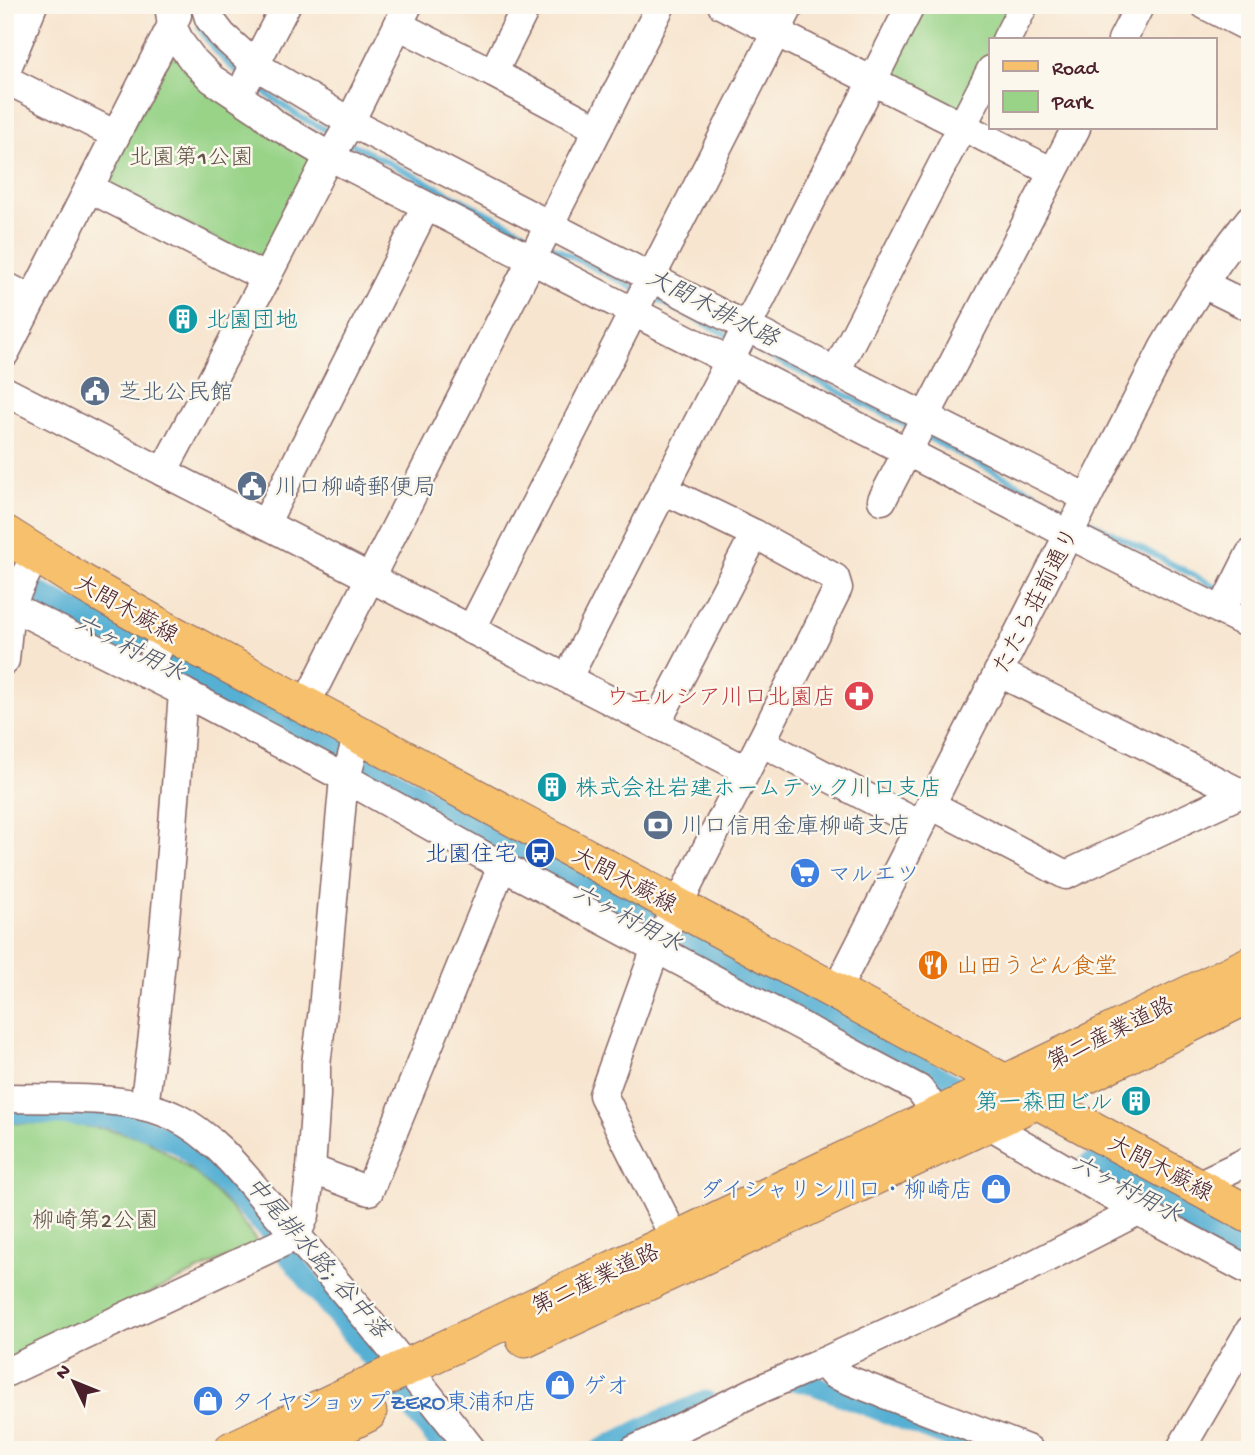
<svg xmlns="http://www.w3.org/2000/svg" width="1255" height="1455" font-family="'Gochi Hand','Klee One',sans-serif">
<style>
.green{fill:#98d388;stroke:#71795a;stroke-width:2}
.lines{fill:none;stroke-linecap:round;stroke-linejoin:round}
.stream{stroke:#57b0d4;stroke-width:6}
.canal{stroke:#57b0d4;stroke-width:21}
.river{stroke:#57b0d4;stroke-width:37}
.minor-casing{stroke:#876464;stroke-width:31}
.major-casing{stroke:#876464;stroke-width:39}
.minor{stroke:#fff;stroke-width:28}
.major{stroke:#f7c06c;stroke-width:37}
.labels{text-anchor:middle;stroke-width:5;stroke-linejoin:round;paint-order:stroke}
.park-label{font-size:23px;fill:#615547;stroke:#fbf7ec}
.culture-label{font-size:23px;fill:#0d838f;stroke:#fbf7ec;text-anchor:start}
.service-label{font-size:23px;fill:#4e5e75;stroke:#fbf7ec;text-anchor:start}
.street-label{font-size:23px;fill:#4a1f2b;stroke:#fbf7ec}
.health-label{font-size:23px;fill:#be3a42;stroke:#fbf7ec;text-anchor:end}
.transit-label{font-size:23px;fill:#164399;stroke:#fbf7ec;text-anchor:end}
.shop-label{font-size:23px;fill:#366cbe;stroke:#fbf7ec;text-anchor:start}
.food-label{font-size:23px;fill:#c56008;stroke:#fbf7ec;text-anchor:start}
.water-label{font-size:24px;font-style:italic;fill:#4f596f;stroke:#fbf7ec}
</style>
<rect width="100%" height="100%" fill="#fbf7ec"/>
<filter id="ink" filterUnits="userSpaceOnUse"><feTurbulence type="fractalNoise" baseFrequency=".0143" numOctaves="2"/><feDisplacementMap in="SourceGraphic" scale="14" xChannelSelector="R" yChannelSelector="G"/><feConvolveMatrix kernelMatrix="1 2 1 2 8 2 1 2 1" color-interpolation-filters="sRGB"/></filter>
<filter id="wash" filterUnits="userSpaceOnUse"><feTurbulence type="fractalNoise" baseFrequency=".00686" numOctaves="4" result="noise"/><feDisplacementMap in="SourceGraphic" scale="28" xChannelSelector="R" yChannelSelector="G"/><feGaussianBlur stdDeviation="1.57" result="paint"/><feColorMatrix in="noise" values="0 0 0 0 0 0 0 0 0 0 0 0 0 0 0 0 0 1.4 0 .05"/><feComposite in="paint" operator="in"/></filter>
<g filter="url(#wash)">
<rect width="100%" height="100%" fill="#f7e5cf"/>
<g class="green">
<path d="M924 5H1014L997 40H991V52L962 110 954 114 889 75Z"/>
<path d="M170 57H180L312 158 313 165 266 254 256 259 112 187 106 175Z"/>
<path d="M5 1123 65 1124 107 1129 144 1138 177 1159 200 1177 228 1205 258 1243 5 1361Z"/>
</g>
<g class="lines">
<g class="stream">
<path d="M199 27C210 47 225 62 242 76"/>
<path d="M254 85 300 117 334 134"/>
<path d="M346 141 536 238"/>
<path d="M549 245 636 289"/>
<path d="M649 295 733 338"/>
<path d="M745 344 911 428"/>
<path d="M923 435 1072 512"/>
<path d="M1085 519 1224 591"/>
<path d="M1237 598 1250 604"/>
</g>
<g class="canal">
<path d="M5 1112 112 1118 151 1130 182 1146 223 1184 266 1228 445 1450"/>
<path d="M782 1378 812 1384 981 1450"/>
<path d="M600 1450 650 1425 706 1401"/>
</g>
<g class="river">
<path d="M5 584 256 710 457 824 822 1019 990 1114"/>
<path d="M1093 1171 1250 1254"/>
</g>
</g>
</g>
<g filter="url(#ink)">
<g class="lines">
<g class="minor-casing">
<g id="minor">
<path d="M169 5 172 26 181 44 193 60 212 79 260 111 276 125 329 156 1068 534 1250 625"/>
<path d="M205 5 209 18 222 35 255 65 350 122 747 327 1087 498"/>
<path d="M722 5 1053 172"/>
<path d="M1205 5 1250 28"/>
<path d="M398 25 493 73 598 129"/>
<path d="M1006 40 1024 5"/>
<path d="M1122 40 1140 5"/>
<path d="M5 73 33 5"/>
<path d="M493 73 527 5"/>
<path d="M5 79 116 135"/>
<path d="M247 80 286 5"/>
<path d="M89 188 266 278"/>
<path d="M1203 284 1250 307"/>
<path d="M5 286 32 300"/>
<path d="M5 353 177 15"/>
<path d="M836 371 991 70"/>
<path d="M5 391 746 770"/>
<path d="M163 472 266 278 329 156 335 149 346 130 408 5"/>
<path d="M664 490 755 534 835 578 838 588 761 742 656 948 603 1095 675 1239"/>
<path d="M882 500 1076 128"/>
<path d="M265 524 426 206"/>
<path d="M5 603 183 692 345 778 502 866 919 1089 939 1115"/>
<path d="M1222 610 1250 554"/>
<path d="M471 630 790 5"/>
<path d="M5 660 10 606 36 554"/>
<path d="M998 672 1241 793"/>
<path d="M146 674 167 631"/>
<path d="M567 679 911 5"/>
<path d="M305 706 661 5"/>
<path d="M656 724 755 534"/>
<path d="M761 742 920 825"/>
<path d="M931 805 1066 875 1250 789"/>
<path d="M836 991 1163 349C1189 303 1217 260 1250 219"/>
<path d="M5 1098C57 1099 131 1094 177 1118 217 1138 244 1177 273 1209 342 1287 408 1368 472 1450"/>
<path d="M144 1106C163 968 173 830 183 692"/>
<path d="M988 1124 1138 1211 1250 1271"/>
<path d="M311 1169 369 1191 502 866"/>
<path d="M1196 1186 1250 1160"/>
<path d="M823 1362 833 1374 1029 1450"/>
<path d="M5 1373 296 1236 305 1215 311 1169 316 1095V1064L323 1009 343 789 358 734"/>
<path d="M634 1450 758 1390 823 1362 1029 1267 1138 1211"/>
<path d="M1180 1450 1250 1330"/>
</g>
</g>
<g class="major-casing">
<g id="major">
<path d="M5 534 81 582 167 631 1250 1215"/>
<path d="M525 1339 1010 1113 1250 994"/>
<path d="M232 1450 939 1115 1250 965"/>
<path d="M294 1450 368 1413"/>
</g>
</g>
<use href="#minor" class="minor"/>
<use href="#major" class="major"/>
</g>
</g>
<defs>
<g id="building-disc" transform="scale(1.575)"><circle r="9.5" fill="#0f9aa8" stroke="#fbf7ec"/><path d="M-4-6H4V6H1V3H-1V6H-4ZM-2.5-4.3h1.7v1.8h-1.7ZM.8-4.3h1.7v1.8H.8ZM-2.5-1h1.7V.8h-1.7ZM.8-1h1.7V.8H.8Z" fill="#fff"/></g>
<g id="civic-disc" transform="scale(1.575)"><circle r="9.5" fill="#5c6f8a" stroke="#fbf7ec"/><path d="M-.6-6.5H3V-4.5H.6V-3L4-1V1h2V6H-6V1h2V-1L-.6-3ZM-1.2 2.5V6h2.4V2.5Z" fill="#fff"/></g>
<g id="pharmacy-disc" transform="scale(1.575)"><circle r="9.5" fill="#e0444e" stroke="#fbf7ec"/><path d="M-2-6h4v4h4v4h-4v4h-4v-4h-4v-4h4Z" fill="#fff"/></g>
<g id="bank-disc" transform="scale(1.575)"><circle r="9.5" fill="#5c6f8a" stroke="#fbf7ec"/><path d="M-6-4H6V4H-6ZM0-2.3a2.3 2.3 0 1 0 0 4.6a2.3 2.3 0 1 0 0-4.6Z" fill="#fff"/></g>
<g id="bus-disc" transform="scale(1.575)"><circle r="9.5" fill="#1a4fb4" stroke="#fbf7ec"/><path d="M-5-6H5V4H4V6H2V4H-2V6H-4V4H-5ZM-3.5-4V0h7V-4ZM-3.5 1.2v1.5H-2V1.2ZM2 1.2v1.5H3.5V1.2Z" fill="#fff"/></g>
<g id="supermarket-disc" transform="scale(1.575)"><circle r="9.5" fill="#3f7fe0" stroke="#fbf7ec"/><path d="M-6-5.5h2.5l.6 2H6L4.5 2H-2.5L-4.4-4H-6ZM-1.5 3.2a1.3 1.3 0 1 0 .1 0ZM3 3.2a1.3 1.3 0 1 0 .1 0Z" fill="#fff"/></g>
<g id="restaurant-disc" transform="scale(1.575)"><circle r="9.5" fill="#e8710a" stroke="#fbf7ec"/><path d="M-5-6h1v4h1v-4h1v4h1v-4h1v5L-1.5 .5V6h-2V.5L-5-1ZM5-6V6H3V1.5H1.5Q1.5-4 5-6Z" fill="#fff"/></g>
<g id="shop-disc" transform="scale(1.575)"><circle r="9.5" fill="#3f7fe0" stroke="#fbf7ec"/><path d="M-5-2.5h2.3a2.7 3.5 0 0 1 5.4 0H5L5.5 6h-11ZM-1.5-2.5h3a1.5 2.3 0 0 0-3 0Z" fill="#fff"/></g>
</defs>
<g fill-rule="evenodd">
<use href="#building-disc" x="183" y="319"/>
<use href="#civic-disc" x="95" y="391"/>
<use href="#civic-disc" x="252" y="486"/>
<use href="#pharmacy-disc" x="859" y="696"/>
<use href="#building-disc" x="552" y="787"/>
<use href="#bank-disc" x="658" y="825"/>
<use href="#bus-disc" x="540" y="853"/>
<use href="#supermarket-disc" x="805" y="873"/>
<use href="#restaurant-disc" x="933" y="965"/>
<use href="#building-disc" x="1136" y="1101"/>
<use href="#shop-disc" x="996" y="1189"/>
<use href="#shop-disc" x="560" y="1385"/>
<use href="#shop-disc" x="208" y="1401"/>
</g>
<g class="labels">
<g class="park-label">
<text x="191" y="164">北園第1公園</text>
<text x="95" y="1227">柳崎第2公園</text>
</g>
<g class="culture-label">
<text x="206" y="327">北園団地</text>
<text x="575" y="795">株式会社岩建ホームテック川口支店</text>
<text x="1113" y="1109" text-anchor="end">第一森田ビル</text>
</g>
<g class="service-label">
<text x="118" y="399">芝北公民館</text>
<text x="275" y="494">川口柳崎郵便局</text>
<text x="681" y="833">川口信用金庫柳崎支店</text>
</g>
<g class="street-label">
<text transform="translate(1035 600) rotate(-63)" y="8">たたら荘前通り</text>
<text transform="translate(127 608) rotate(30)" y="8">大間木蕨線</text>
<text transform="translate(625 879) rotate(28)" y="8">大間木蕨線</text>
<text transform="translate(1110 1032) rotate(-26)" y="8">第二産業道路</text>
<text transform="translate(1161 1167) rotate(28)" y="8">大間木蕨線</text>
<text transform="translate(595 1278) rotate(-25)" y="8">第二産業道路</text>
</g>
<g class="health-label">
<text x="836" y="704">ウエルシア川口北園店</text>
</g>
<g class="transit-label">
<text x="517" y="861">北園住宅</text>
</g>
<g class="shop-label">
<text x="828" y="881">マルエツ</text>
<text x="973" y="1197" text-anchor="end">ダイシャリン川口・柳崎店</text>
<text x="583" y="1393">ゲオ</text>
<text x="231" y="1409">タイヤショップZERO東浦和店</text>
</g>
<g class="food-label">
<text x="956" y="973">山田うどん食堂</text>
</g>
<g class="water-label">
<text transform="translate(713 307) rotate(27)" y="8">大間木排水路</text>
<text transform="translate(130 647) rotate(27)" y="8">六ヶ村用水</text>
<text transform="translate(628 917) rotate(28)" y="8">六ヶ村用水</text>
<text transform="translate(1127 1188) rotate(28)" y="8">六ヶ村用水</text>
<text transform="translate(318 1257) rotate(49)" y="8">中尾排水路; 谷中落</text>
</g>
</g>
<rect width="1255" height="1455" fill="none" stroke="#fbf7ec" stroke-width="28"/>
<rect x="989" y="38" width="228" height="91" fill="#fbf7ec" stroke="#b4a19f" stroke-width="2"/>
<rect x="1003" y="61" width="35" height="10" fill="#f7c06c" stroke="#b4a19f" stroke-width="2"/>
<text x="1052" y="74" font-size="21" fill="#4a1f2b">Road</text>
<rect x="1003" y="91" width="35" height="21" fill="#98d388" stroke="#b4a19f" stroke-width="2"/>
<text x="1052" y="108" font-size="21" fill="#4a1f2b">Park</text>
<g transform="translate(74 1382) rotate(313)" stroke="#fbf7ec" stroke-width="5" paint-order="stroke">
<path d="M0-5L12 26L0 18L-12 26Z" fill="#4a1f2b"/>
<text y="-10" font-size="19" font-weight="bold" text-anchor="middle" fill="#4a1f2b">N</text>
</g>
</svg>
